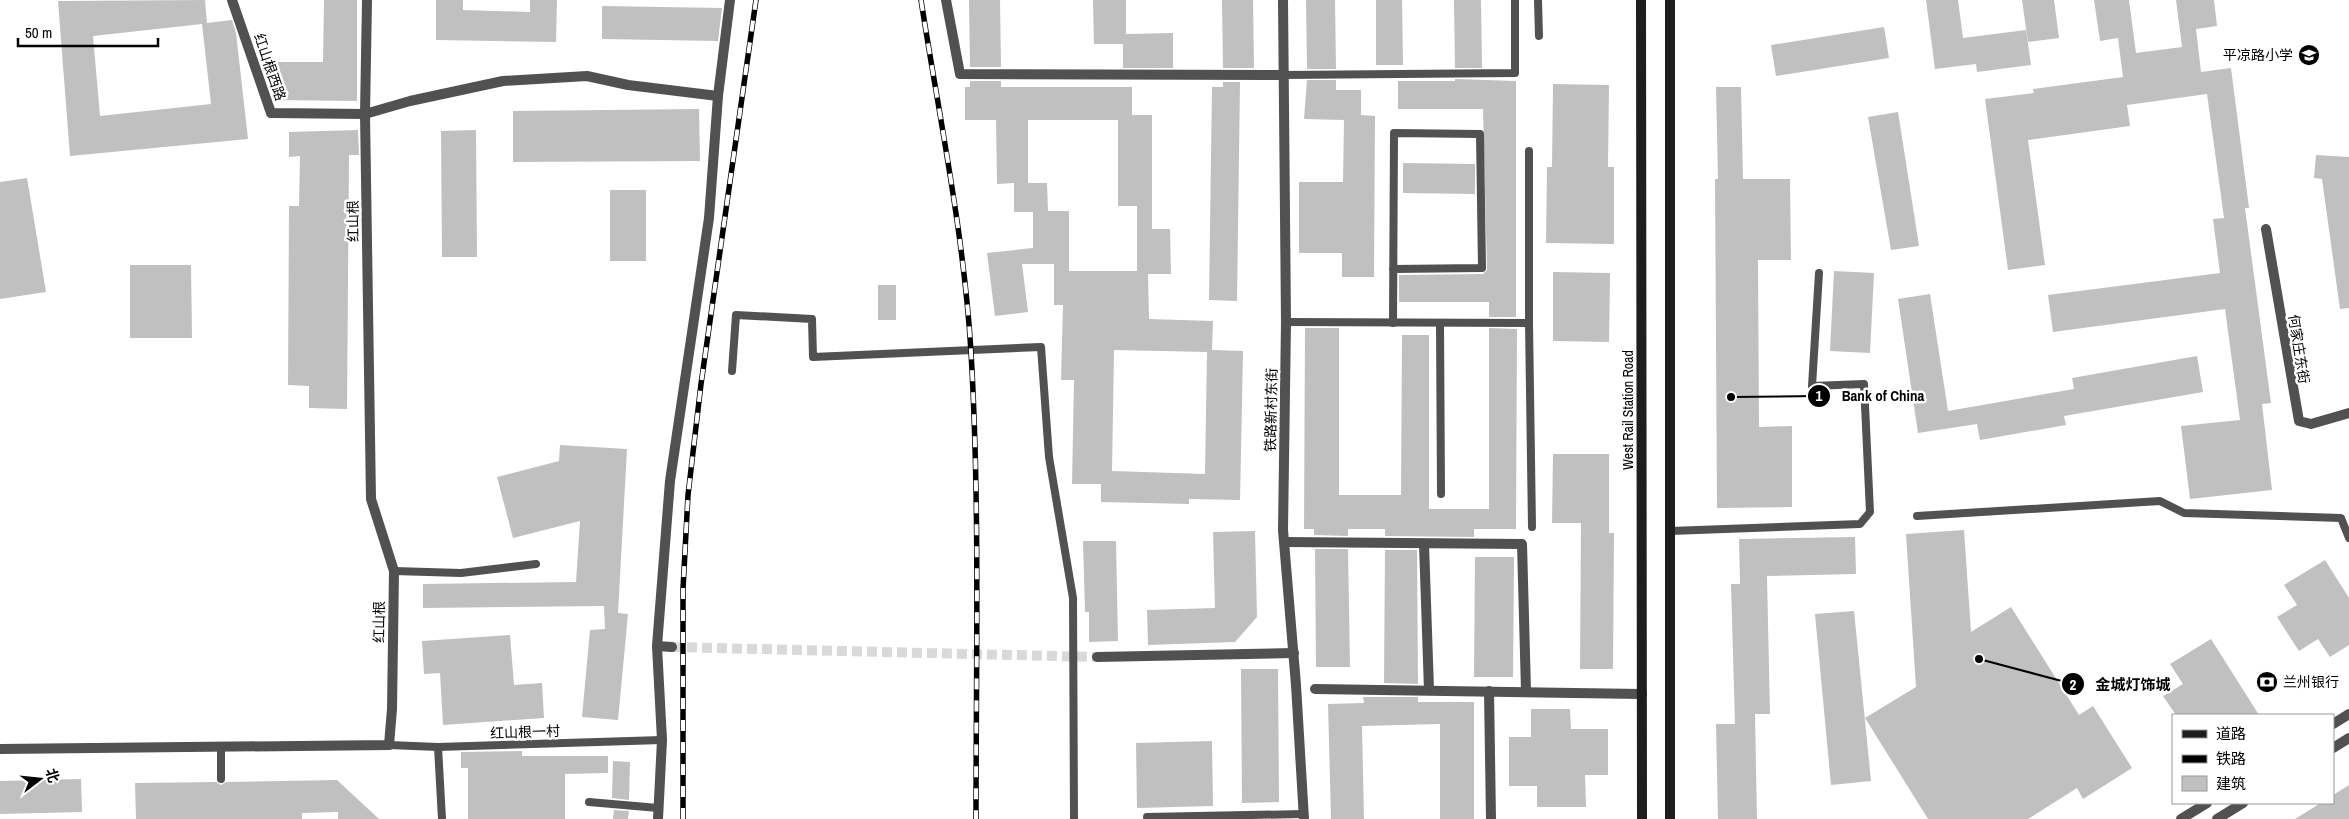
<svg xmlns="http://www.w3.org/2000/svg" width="2349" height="819" font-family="'Archivo Narrow','Noto Sans SC',sans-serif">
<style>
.building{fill:#c0c0c0;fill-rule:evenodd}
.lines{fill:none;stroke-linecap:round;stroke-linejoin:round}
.minor-tunnel{stroke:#d9d9d9;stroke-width:10;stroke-dasharray:10 5;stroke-linecap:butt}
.service{stroke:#515151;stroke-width:8}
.minor{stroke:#515151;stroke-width:10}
.tertiary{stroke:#515151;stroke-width:10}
.secondary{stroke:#1e1e1e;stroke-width:10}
.rail-casing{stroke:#000;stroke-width:5.5}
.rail{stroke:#fff;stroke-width:4;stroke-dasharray:11;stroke-linecap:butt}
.labels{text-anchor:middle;stroke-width:5;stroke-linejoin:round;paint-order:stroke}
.poi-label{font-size:14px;fill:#000;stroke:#fff;text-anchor:end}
.street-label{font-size:14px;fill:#000;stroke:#fff}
.leader{fill:none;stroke:#000;stroke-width:2}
.callout-dot{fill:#000;stroke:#fff;stroke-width:2}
.mark-label{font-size:15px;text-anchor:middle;font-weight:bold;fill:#fff}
.callout-label{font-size:15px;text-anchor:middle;font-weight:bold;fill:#000;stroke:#fff;stroke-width:5;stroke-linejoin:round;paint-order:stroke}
</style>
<rect width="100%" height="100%" fill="#fff"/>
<g class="building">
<path d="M205 0 207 23 232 20 236 33 248 139 70 156 58 1ZM202 24 211 104 100 116 93 36Z"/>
<path d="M324 0H357V101L274 100 273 62H323Z"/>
<path d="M436 0H463V10L530 12V0H557L556 42 436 40Z"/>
<path d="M969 0H1000L1001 67H970Z"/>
<path d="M1093 0H1126V34L1173 33V68H1123V44H1094Z"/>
<path d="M1222 0H1253L1254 68H1223Z"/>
<path d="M1306 0H1335L1336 69H1307Z"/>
<path d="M1376 0H1402L1403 65H1376Z"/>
<path d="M1454 0H1481L1482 68H1455Z"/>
<path d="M1926 0H1958L1963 38 2026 30 2031 65 1977 72 1976 64 1935 69Z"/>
<path d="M2022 0H2054L2059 38 2028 42Z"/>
<path d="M2094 0H2129L2136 53 2182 47 2176 0H2214L2217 26 2196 29 2201 72 2231 68 2249 208H2245L2271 403 2262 404 2272 490 2190 499 2181 426 2240 420 2225 309 2053 332 2048 295 2220 273 2213 219 2224 218 2207 94 2127 105 2130 126 2028 140 2045 265 2008 270 1985 99 2034 93 2033 89 2123 77 2118 38 2100 41Z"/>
<path d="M602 6 722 8 718 41 602 39Z"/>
<path d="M1884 27 1889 58 1776 76 1771 45Z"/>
<path d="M1455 79 1516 81V317H1489V302H1399V275L1483 274 1487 270 1483 109H1398V81H1455Z"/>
<path d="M1307 80H1336V90H1361V115L1375 116 1374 277H1342V253H1299V182H1343L1344 120 1304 119Z"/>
<path d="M970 81H1001V87H1132V115H1152V229H1170L1171 274H1148L1149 319 1213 321 1212 350 1243 351 1240 500 1189 499V504L1101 502V484H1072L1074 380H1061L1063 305H1054V264H1022L1028 312 995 316 987 253 1033 248V212H1014V183L997 184 996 120H965V87H970ZM1028 120H1118V206H1137V271H1069V211H1048L1047 183H1028ZM1114 350 1207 352 1205 474 1112 471Z"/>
<path d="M1223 82H1240L1237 301 1209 300 1212 87H1223Z"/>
<path d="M1553 84 1609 85 1608 167H1614V244L1546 243 1547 167H1552Z"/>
<path d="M1716 87H1741L1743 179H1790L1791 260H1758L1759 427 1792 426V507L1717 508 1715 179H1718Z"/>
<path d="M699 109 700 161 513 162V111Z"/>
<path d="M1898 112 1919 246 1891 250 1868 117Z"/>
<path d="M358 130 359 155H349L347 409 309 408V386L288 385 289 206H299L300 156 289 157V132Z"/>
<path d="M476 130 477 257H442L441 131Z"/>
<path d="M2316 155 2349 157V308L2340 309 2322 179 2314 178Z"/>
<path d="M1403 163 1475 164V194L1403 193Z"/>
<path d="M27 178 46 292 0 299V182Z"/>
<rect x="610" y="190" width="36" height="71"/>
<path d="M130 265H191L192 338H130Z"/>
<path d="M1834 271 1874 273 1870 353 1830 351Z"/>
<path d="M1553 272 1610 273 1609 342 1553 341Z"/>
<rect x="878" y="285" width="18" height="35"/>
<path d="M1930 294 1948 411 2074 389 2072 378 2197 356 2203 392 2064 416 2066 425 1980 440 1977 424 1918 433 1898 299Z"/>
<path d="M1305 328H1339V495H1401L1402 335H1429V509H1489V328L1517 329 1516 529H1474V537L1385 536V529H1348V536L1314 535V529H1304Z"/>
<path d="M560 445 627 449 618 613 628 614 618 720 582 717 590 630 605 629 604 606 423 608V584L576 582 580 521 513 538 497 477 559 461Z"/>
<path d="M1553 454H1609V533H1614L1613 669H1580L1581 523H1552Z"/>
<path d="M1964 530 1971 632 2011 607 2079 715 2093 706 2132 768 2083 799 2077 788 2028 819H1928L1865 718 1916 687 1906 534Z"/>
<path d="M1255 531 1257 617 1235 642 1148 645 1147 610 1215 608 1213 532Z"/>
<path d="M1855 537 1856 574 1767 576 1770 714H1755L1757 819H1718L1716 724H1735L1731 584H1740L1739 539Z"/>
<path d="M1083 541H1116L1118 641 1089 642V612H1085Z"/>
<path d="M1315 549H1348L1350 667H1316Z"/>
<path d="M1385 550H1417L1418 684 1384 683Z"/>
<path d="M1475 557H1514L1513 677H1474Z"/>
<path d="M2325 560 2349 598V645L2330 657 2318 639 2299 651 2277 617 2297 605 2284 585Z"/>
<path d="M1854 611 1871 781 1831 785 1815 614Z"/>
<path d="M510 635 514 685 542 683 544 718 443 725 440 673 424 674 422 641Z"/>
<path d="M2211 639 2259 715H2176L2163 696 2183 684 2170 664Z"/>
<path d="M1241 669H1278L1279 802 1242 803Z"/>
<path d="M1363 697H1418V702H1474V819H1440V724L1362 726 1364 819H1331L1328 704 1364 703Z"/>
<path d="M1531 709H1570L1571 729H1608V775H1585L1586 807H1537V786H1509V737H1531Z"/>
<path d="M1212 741 1213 806 1137 808 1136 743Z"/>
<path d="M522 751V756H608V773L565 774V819H468V768H461V752Z"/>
<path d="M613 761 630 762 629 800 612 798Z"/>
<path d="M81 779 82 812 0 814V781Z"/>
<path d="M337 780 379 819H338V812L302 813V819H136L135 783 216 782 221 785 226 782Z"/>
<path d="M2349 785V819H2295L2321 803H2333V795Z"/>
<path d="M614 810 629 811 628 819H613Z"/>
</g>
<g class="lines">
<path class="minor-tunnel" d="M672 647 1097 657"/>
<g class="service">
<path d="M1538 0 1539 36"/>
<path d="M1284 75 1515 73V0"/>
<path d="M1286 322 1529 323V151"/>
<path d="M1393 323 1394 133 1480 134 1482 268 1393 269"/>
<path d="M1440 323 1441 494"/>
<path d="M1529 323 1532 527"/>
<path d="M732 371 736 315 812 319 813 357 1041 347 1049 457 1073 598 1074 819"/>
<path d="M1917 516 2160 501 2184 513 2341 518 2349 538"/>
<path d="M1670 531 1860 524 1870 512 1864 384 1812 386 1819 273"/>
<path d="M394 571 461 573 536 564"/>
<path d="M389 745 438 747 662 740"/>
<path d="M438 747 442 819"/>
<path d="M221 748V779"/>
<path d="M589 802 658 808"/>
<path d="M1147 817 1303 814"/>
</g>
<g class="minor">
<path d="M232 0 271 113 365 114 410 101 503 81 587 76 628 85 718 96"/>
<path d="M946 0 960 74 1284 75"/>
<path d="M1283 0 1286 322 1283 530 1296 685 1304 819"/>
<path d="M2266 229 2299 421 2311 424 2349 413"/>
<path d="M1285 542 1522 544 1526 691"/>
<path d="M1424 544 1429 690"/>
<path d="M657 646 672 647"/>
<path d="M1097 657 1294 653"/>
<path d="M1315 689 1642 694"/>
<path d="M1489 691 1491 819"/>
<path d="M0 749 389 745 392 709 394 571 371 499 365 114 367 0"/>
<path d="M658 819 662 740 657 646 670 481 709 218 718 96 730 0"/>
</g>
<g class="tertiary">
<path d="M2333 724 2349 714"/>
<path d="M2333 748 2349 738"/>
<path d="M2181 819 2207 803"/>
<path d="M2217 819 2243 803"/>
</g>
<g class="secondary">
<path d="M1641 0 1642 819"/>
<path d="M1670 0V819"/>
</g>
<g class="rail-casing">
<g id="rail">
<path d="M921 0C939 116 964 234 971 352 980 507 976 664 976 819"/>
<path d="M683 819V589L688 495 701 384 756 0"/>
</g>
</g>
<use href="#rail" class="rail"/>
</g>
<defs>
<g id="school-disc" transform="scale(1.125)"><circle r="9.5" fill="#000" stroke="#fff"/><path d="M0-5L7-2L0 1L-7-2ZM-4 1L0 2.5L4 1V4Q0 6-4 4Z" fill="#fff"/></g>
<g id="bank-disc" transform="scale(1.125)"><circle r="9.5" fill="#000" stroke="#fff"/><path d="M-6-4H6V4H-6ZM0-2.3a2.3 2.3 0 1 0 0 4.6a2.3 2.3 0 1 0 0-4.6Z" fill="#fff"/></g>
</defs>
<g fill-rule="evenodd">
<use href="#school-disc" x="2309" y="55"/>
<use href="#bank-disc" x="2267" y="682"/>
</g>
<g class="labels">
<g class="poi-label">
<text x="2293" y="60">平凉路小学</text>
<text x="2283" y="687" text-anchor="start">兰州银行</text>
</g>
<g class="street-label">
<text transform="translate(270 67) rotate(71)" y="5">红山根西路</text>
<text transform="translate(353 221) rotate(-91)" y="5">红山根</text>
<text transform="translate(2299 349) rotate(81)" y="5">何家庄东街</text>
<text transform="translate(1271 410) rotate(-89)" y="5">铁路新村东街</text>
<text transform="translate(1628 410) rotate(-90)" y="5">West Rail Station Road</text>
<text transform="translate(379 622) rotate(-89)" y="5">红山根</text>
<text transform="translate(525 732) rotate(-2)" y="5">红山根一村</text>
</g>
</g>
<path class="leader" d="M1731 397L1819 396M1979 659L2073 684"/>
<g class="callout-dot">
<circle cx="1731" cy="397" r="5"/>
<circle cx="1979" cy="659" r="5"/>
<circle cx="1819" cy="396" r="12"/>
<circle cx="2073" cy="684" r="12"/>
</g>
<g class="mark-label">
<text x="1819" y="401">1</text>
<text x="2073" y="690">2</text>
</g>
<g class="callout-label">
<text x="1883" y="401">Bank of China</text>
<text x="2133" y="690">金城灯饰城</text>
</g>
<rect x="2172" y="714" width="162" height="90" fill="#ffffff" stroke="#999999"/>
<rect x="2182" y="730" width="25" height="8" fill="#1e1e1e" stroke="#999999"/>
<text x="2216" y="739" font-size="15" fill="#000000">道路</text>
<rect x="2182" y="755" width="25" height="8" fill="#000000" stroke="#999999"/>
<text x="2216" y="764" font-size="15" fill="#000000">铁路</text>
<rect x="2182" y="776" width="25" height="15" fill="#c0c0c0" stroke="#999999"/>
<text x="2216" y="789" font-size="15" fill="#000000">建筑</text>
<g transform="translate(40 779) rotate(74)" stroke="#ffffff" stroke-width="4" paint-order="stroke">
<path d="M0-4L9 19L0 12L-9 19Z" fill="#000000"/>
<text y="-8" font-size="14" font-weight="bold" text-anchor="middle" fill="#000000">北</text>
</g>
<path d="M18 38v8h140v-8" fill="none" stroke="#000000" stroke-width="2.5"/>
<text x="25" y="38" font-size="15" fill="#000000" stroke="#ffffff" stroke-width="4" paint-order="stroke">50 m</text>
</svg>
